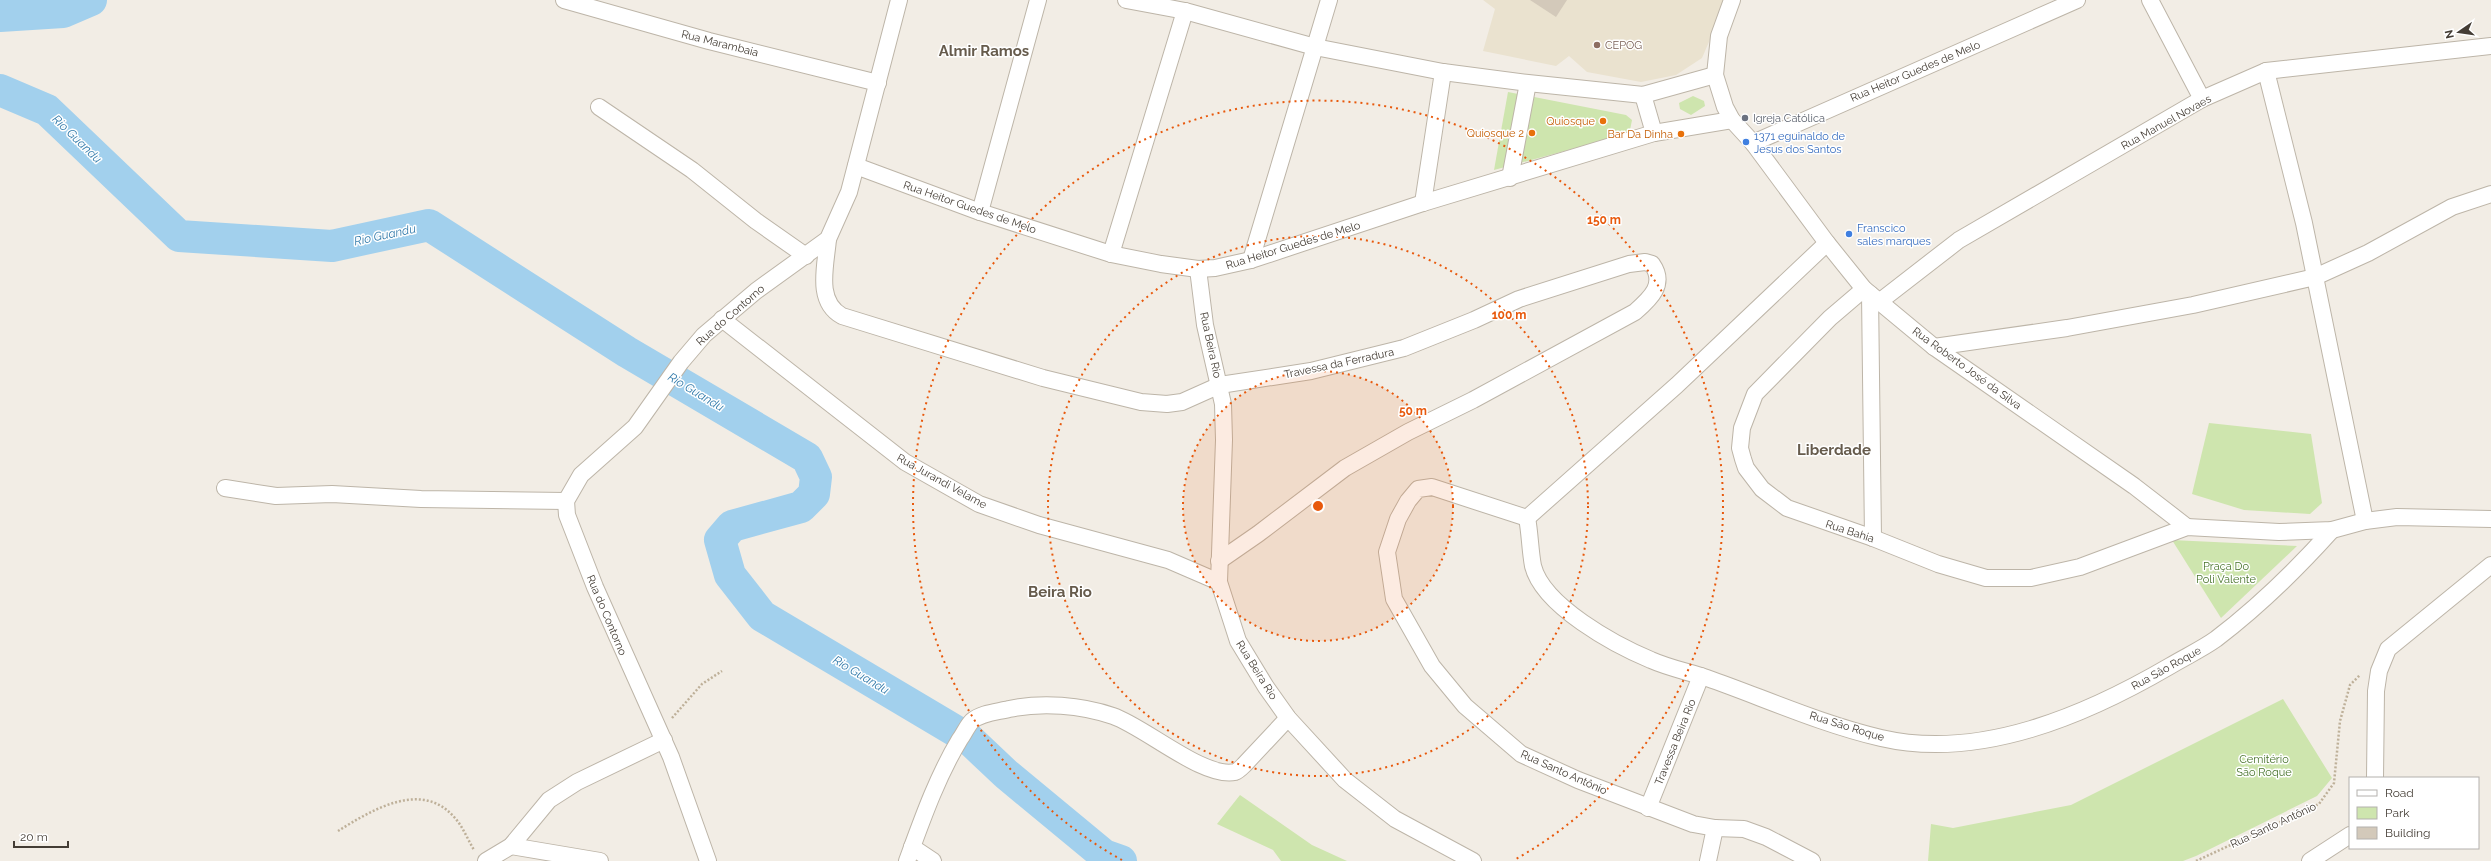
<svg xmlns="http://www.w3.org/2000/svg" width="2491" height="861" font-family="Raleway,sans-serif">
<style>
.education{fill:#eae2cf}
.green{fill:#cee5ae}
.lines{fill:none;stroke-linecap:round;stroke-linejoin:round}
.river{stroke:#a2d0ed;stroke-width:32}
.building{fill:#d3c9ba}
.minor-casing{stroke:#bdb5a8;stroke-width:18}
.path{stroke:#beb099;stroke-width:2.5;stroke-dasharray:2 2;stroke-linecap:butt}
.minor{stroke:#fff;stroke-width:16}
.ring{fill:none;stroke:#e8590c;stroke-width:2;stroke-dasharray:2 4}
.education-dot{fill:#8d6e63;stroke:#fff;stroke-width:1.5}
.worship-dot{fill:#6b7280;stroke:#fff;stroke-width:1.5}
.food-dot{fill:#e8710a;stroke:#fff;stroke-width:1.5}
.shop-dot{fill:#3f7fe0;stroke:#fff;stroke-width:1.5}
.labels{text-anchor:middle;stroke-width:3;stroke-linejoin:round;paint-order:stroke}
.street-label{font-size:11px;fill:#443d35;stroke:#fff}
.education-label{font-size:11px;fill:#785e54;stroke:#fff;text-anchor:start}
.worship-label{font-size:11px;fill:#5b616d;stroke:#fff;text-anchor:start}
.food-label{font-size:11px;fill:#c56008;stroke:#fff;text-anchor:end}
.shop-label{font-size:11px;fill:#366cbe;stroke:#fff;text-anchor:start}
.park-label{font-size:11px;fill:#47732a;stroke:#fff}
.water-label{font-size:12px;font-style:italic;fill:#327bab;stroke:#fff}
.district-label{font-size:15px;font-weight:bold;fill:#665b4c;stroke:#fff}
.centre{fill:#e8590c;stroke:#fff;stroke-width:2}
.ring-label{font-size:12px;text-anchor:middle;font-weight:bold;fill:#e8590c;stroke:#fff;stroke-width:3;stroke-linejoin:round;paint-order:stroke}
</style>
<rect width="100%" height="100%" fill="#f2ede5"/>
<path class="education" d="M1483 0H1727L1702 58 1676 75 1641 82 1587 72 1569 56 1556 66 1483 51 1495 9Z"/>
<g class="green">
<path d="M1508 92 1626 115 1632 120 1630 130 1620 136 1494 170Z"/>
<path d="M1693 96 1704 101 1705 106 1691 115 1680 109 1679 103Z"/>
<path d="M2209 423 2311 434 2322 503 2310 514 2244 510 2192 494Z"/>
<path d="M2172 540 2297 546 2221 618Z"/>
<path d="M2283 699 2332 778 2317 796 2196 856 2183 861H1928L1931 824 1953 828 2071 805Z"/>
<path d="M1240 795 1312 845 1347 861H1281L1273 850 1217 824Z"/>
</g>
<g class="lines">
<g class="river">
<path d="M0 16 63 12 91 0"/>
<path d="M0 90 47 110 179 236 332 246 429 225 627 352 807 458 816 477 814 494 801 507 732 526 720 540 730 575 762 616 969 739 1006 774 1104 855 1121 861"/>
</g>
</g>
<path class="building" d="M1530 0H1567L1556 17Z"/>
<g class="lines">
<g class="minor-casing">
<g id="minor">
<path d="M564 0 709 41 878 83"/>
<path d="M1126 0 1185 11 1315 47 1443 72 1528 83 1643 95 1715 75"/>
<path d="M1732 0 1719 36 1715 75 1725 107 1732 120 1753 143 1827 243 1864 289 1934 347 2134 486 2187 527"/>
<path d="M2150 0 2202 99"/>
<path d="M2266 71 2304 223 2365 521"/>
<path d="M1643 95 1654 133"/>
<path d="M599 107 692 170 756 221 806 256"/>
<path d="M1753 143 2077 0"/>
<path d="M856 166 980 212 1111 254 1161 264 1198 269 1215 268 1251 260 1423 203 1654 133 1732 120"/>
<path d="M1510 178 1528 83"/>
<path d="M1423 203 1443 72"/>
<path d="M980 212 1038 0"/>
<path d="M828 239C826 265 815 301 842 316L1043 378 1141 402 1167 404 1182 402 1220 385 1311 371 1404 348 1474 320 1519 299 1629 264 1645 262 1652 264C1666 284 1651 298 1635 312L1473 400 1408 432 1345 468 1258 534 1219 561"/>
<path d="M1111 254 1185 11"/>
<path d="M1251 260 1329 0"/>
<path d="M1198 269 1205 325 1223 404 1224 440 1219 582 1238 641 1266 687 1288 718 1345 780 1395 819 1473 861"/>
<path d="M1864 289 1830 318 1755 394 1742 428 1740 448 1743 459 1746 468 1762 489 1787 508 1873 538 1938 564 1986 578H2031L2080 567 2187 527 2279 532 2332 530 2365 521 2397 517 2491 519"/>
<path d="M1870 294 1873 538"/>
<path d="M1879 302 1959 240 2202 99 2266 71 2491 46"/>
<path d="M722 319 905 462 979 504 1039 525 1168 560 1219 582"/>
<path d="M1934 347 2067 328 2193 305 2315 277 2368 253 2452 207 2491 194"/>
<path d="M225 488 276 496 332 494 421 499 566 501"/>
<path d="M1527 518C1530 533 1530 550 1533 566 1543 606 1615 645 1651 660 1669 668 1689 672 1707 678 1764 698 1821 724 1881 738 1980 761 2086 715 2170 666 2185 657 2202 649 2216 639 2258 607 2297 569 2332 530"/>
<path d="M1527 518 1432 487 1418 489 1408 501 1398 519 1387 552 1394 599 1432 666 1465 706 1521 754 1578 780 1693 824 1715 828 1744 829 1766 837 1812 861"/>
<path d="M1527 518 1677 385 1827 243"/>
<path d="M2375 778 2376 691 2379 671 2388 649 2491 565"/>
<path d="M1648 808 1701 676"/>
<path d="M511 846 600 861"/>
<path d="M912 847 933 861"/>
<path d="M486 861 511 846 549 800 577 782 664 740"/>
<path d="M708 861 671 757 595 587 567 515 566 501 581 475 635 427 681 362 704 335 756 291 828 239 849 192 899 0"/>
<path d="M907 861C922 820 937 777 960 739 964 734 967 726 972 721 981 713 997 712 1009 709 1042 702 1081 705 1113 716 1145 727 1204 779 1235 772 1238 771 1242 767 1244 765L1288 718"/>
<path d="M1708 861 1715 828"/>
<path d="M2310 861 2350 835"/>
</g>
</g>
<g class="path">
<path d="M672 718 702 684 722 671"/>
<path d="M338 831C372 810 422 779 455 818 463 827 468 840 474 850"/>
<path d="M2196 861 2319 804 2334 783 2340 721 2350 685 2360 675"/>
</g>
<use href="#minor" class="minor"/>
</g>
<circle cx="1318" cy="506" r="135" fill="#e8590c" fill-opacity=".12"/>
<g class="ring">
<circle cx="1318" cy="506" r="135"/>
<circle cx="1318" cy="506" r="270"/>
<path d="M1122 860A405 405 0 1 1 1514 860"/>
</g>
<circle class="education-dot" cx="1597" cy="45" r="4"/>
<circle class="worship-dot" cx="1745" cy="118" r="4"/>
<g class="food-dot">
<circle cx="1603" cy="121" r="4"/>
<circle cx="1532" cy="133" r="4"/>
<circle cx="1681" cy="134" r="4"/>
</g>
<g class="shop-dot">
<circle cx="1746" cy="142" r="4"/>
<circle cx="1849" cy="234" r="4"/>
</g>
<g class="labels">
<g class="street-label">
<text transform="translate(720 43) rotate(14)" y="4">Rua Marambaia</text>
<text transform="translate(1915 71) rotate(-23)" y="4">Rua Heitor Guedes de Melo</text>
<text transform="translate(2166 122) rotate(-29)" y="4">Rua Manuel Novaes</text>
<text transform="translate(970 207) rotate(19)" y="4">Rua Heitor Guedes de Melo</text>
<text transform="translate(1293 245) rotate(-17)" y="4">Rua Heitor Guedes de Melo</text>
<text transform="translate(730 315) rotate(-41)" y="4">Rua do Contorno</text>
<text transform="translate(1211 345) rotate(78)" y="4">Rua Beira Rio</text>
<text transform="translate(1339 363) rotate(-12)" y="4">Travessa da Ferradura</text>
<text transform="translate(1967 368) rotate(36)" y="4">Rua Roberto José da Silva</text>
<text transform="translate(942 481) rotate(29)" y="4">Rua Jurandi Velame</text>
<text transform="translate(1850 531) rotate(18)" y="4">Rua Bahia</text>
<text transform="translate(607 615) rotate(67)" y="4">Rua do Contorno</text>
<text transform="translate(2166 668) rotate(-29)" y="4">Rua Sâo Roque</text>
<text transform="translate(1257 670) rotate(58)" y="4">Rua Beira Rio</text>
<text transform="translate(1847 726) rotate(17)" y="4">Rua Sâo Roque</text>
<text transform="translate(1675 742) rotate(-68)" y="4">Travessa Beira Rio</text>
<text transform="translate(1564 772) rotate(24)" y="4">Rua Santo Antônio</text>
<text transform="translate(2273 825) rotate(-25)" y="4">Rua Santo Antônio</text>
</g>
<g class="education-label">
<text x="1605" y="49">CEPOG</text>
</g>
<g class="worship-label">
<text x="1753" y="122">Igreja Católica</text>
</g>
<g class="food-label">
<text x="1595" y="125">Quiosque</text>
<text x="1524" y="137">Quiosque 2</text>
<text x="1673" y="138">Bar Da Dinha</text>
</g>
<g class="shop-label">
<text x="1754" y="140">1371 eguinaldo de<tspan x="1754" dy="13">Jesus dos Santos</tspan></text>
<text x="1857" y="232">Franscico<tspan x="1857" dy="13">sales marques</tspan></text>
</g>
<g class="park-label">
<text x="2226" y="570">Praça Do<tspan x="2226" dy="13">Poli Valente</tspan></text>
<text x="2264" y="763">Cemitério<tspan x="2264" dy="13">São Roque</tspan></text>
</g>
<g class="water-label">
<text transform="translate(77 139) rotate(44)" y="4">Rio Guandu</text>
<text transform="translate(385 235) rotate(-12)" y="4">Rio Guandu</text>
<text transform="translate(696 392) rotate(31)" y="4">Rio Guandu</text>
<text transform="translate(861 675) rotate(31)" y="4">Rio Guandu</text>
</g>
<g class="district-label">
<text x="984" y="56">Almir Ramos</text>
<text x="1834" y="455">Liberdade</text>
<text x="1060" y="597">Beira Rio</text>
</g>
</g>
<circle cx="1318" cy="506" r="6" class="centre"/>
<g class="ring-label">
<text x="1604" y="224">150 m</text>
<text x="1509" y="319">100 m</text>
<text x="1413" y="415">50 m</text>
</g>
<rect x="2349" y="777" width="130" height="72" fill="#ffffff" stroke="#b4b1ae"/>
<rect x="2357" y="790" width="20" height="6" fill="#ffffff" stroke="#b4b1ae"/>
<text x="2385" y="797" font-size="12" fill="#443d35">Road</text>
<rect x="2357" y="807" width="20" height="12" fill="#cee5ae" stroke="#b4b1ae"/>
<text x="2385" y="817" font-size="12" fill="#443d35">Park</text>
<rect x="2357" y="827" width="20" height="12" fill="#d3c9ba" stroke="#b4b1ae"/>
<text x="2385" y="837" font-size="12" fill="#443d35">Building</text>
<g transform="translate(2459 32) rotate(257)" stroke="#ffffff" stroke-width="3" paint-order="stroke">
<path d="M0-3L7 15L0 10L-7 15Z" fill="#443d35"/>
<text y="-6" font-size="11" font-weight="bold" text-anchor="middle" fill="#443d35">N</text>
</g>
<path d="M14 841v6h54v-6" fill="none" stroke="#443d35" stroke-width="2"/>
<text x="20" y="841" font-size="12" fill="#443d35" stroke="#ffffff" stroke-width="3" paint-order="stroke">20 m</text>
</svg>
